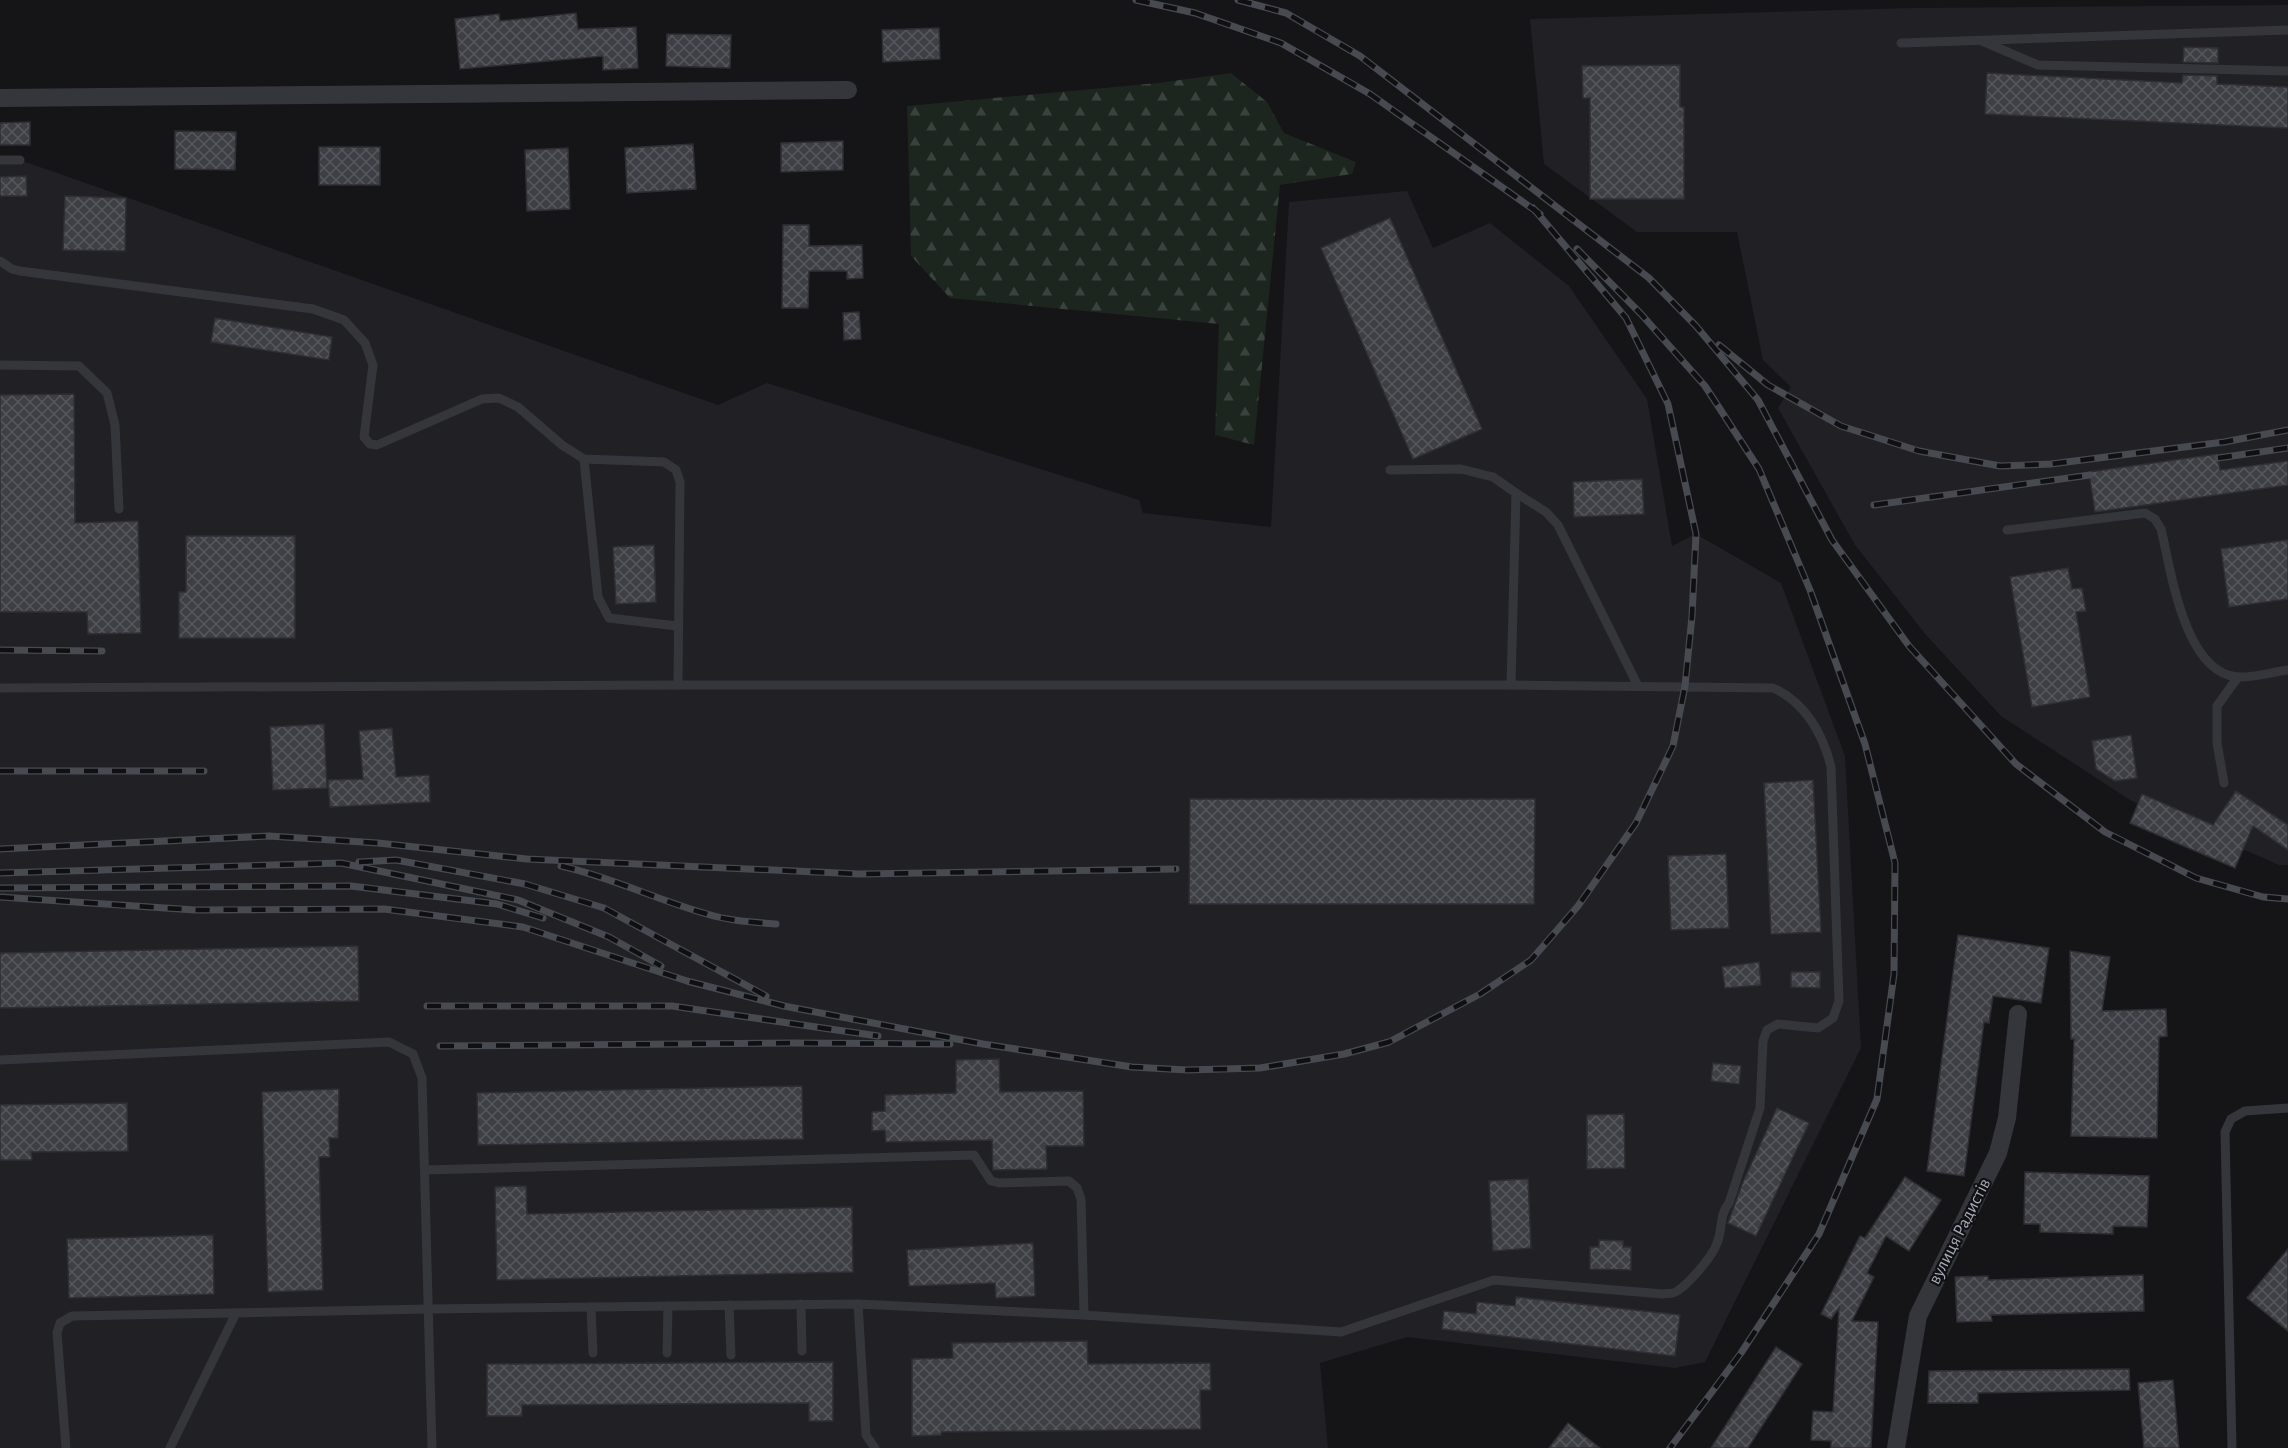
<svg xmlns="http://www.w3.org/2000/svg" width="2288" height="1448" font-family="'Alegreya Sans',sans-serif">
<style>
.built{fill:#212024}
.forest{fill:url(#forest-firs)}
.building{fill:url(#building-cross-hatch);stroke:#2f2e33;stroke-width:1.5}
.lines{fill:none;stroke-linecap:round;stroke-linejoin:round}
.service{stroke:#35363c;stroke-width:9}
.minor{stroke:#35363c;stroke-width:18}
.rail-casing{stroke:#484a51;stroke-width:7}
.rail{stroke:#101012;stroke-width:4.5;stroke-dasharray:14;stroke-linecap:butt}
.labels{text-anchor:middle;stroke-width:4.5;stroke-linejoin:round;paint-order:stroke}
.street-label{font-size:18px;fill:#a5aab8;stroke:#101012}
</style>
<defs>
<pattern id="forest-firs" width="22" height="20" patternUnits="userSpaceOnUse" patternTransform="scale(1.5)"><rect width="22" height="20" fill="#1c251e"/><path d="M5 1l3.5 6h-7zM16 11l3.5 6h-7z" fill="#3a423d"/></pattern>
<pattern id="building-cross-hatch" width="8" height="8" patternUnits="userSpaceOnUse" patternTransform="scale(1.5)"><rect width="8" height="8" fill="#3e3f44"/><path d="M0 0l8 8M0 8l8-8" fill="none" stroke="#57585d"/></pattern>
</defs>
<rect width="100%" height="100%" fill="#151417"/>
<g class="built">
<path d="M2288 5V865H2279L2130 800 2001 716 1926 635 1855 545 1778 408 1791 387 1763 360 1737 232H1637L1544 164 1530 19 1912 8Z"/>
<path d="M0 160H20L718 405 767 383 1139 500 1143 513 1271 527 1289 202 1407 191 1433 248 1490 223 1569 286 1647 399 1672 546 1696 534 1781 583 1845 756 1861 1048 1705 1362 1675 1368 1407 1337 1320 1363 1328 1448H0Z"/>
</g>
<path class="forest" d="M1231 73 1267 102 1284 133 1356 162 1352 174 1280 185 1254 445 1215 435 1219 324 950 298 911 256 907 106 1158 83Z"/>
<g class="building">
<path d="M576 13 578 29 636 27 638 68 603 70V56L460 69 455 19 499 14 500 21Z"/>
<path d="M939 28 940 59 883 62 882 30Z"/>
<path d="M667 34 731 35 730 68 666 66Z"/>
<path d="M2184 47 2218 48V63L2183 62Z"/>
<path d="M1680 65V107H1684V199H1590V98H1583L1582 66Z"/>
<path d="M1987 73 2182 83 2183 75 2217 76V84L2288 87V128L1985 114Z"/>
<path d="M30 122V145H0V123Z"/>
<path d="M175 131 236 132 235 170 175 169Z"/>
<path d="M843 141V170L781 172V143Z"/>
<path d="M693 144 696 189 627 193 625 148Z"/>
<rect x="319" y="147" width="61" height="38"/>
<path d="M568 148 570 209 527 211 525 150Z"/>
<path d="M26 176 27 196H0V177Z"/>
<path d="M65 196 126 198 125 251 63 250Z"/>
<path d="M1390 218 1482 429 1413 459 1321 248Z"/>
<path d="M783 225H809V246L862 245 863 278 847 279V271H809L808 308H782Z"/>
<path d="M859 312 861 339 844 340 843 313Z"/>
<path d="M215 318 332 337 329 360 211 342Z"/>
<path d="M74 394 75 523 138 521 141 633 88 634 87 612H0V395Z"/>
<path d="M2217 454 2220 470 2288 461V485L2095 512 2089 472Z"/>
<path d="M1642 479 1644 514 1574 517 1573 482Z"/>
<path d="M186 536H295V638H179V592H186Z"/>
<path d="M2288 540V599L2229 607 2221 549Z"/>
<path d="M654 545 656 602 616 604 613 547Z"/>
<path d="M2068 568 2072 589 2082 588 2086 611 2076 612 2090 697 2032 707 2010 577Z"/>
<path d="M324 724 327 788 273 790 270 727Z"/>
<path d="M392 728 396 777 429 775 430 802 330 807 328 780 363 779 359 731Z"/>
<path d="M2131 735 2137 778 2115 781 2096 769 2092 741Z"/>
<path d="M1813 780 1821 932 1771 934 1764 783Z"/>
<path d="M2236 791 2288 825V850L2253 826 2235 868 2130 823 2142 794 2213 825Z"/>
<path d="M1190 799H1535L1534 904H1189Z"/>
<path d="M1726 854 1729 928 1671 930 1668 856Z"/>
<path d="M1958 935 2049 948 2041 1003 1993 996 1989 1023 1984 1022 1964 1176 1927 1171Z"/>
<path d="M358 946 359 1001 0 1008V953Z"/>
<path d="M2070 951 2110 957 2102 1011 2166 1009 2167 1036 2159 1037 2157 1138 2071 1136 2074 1039H2071Z"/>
<path d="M1759 962 1761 985 1725 988 1722 967Z"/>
<path d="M1791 972H1820V988L1791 987Z"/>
<path d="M999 1059 1000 1092 1083 1091 1084 1146H1046L1047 1169 993 1170 992 1140 886 1142 885 1130 872 1131V1112L885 1111V1095L956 1093V1060Z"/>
<path d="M1713 1063 1741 1066 1739 1084 1711 1081Z"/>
<path d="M802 1086 803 1139 478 1145 477 1093Z"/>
<path d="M339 1089 338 1138H329L330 1157H319L323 1290 268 1292 262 1092Z"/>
<path d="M127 1103 128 1151 31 1152 32 1160H0V1105Z"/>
<path d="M1777 1108 1809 1123 1756 1236 1728 1223 1743 1182Z"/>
<path d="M1624 1114 1625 1168 1587 1169V1115Z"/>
<path d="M2025 1172 2149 1176 2147 1227 2113 1226V1234L2040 1232V1224H2024Z"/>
<path d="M1905 1177 1941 1200 1909 1251 1886 1236 1867 1273 1874 1277 1852 1321 1878 1322 1871 1448H1831V1441L1811 1440 1813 1411 1833 1412 1839 1308 1831 1319 1821 1314 1860 1236 1865 1238Z"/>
<path d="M1528 1179 1531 1248 1493 1251 1489 1181Z"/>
<path d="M526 1186 527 1214 852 1207 853 1272 497 1280 495 1187Z"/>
<path d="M213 1235 214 1294 69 1298 67 1239Z"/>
<path d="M1599 1240 1623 1241V1247H1631V1270L1590 1269V1247H1599Z"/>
<path d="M1033 1243 1035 1296 996 1298 995 1283 909 1286 907 1250Z"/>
<path d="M2288 1249V1331L2247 1298Z"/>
<path d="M2143 1275 2144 1311 1991 1315 1992 1321 1957 1322 1955 1277 1988 1276V1280Z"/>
<path d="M1516 1297 1680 1315 1675 1356 1442 1329 1444 1311 1476 1314 1477 1302 1515 1306Z"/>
<path d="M1087 1341 1088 1364 1210 1363 1211 1390H1200L1201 1429 941 1432V1435L912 1436V1359L953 1358 952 1343Z"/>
<path d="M1776 1347 1802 1364 1748 1448H1711Z"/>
<path d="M833 1362V1421H809V1403L522 1405V1416H487V1364Z"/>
<path d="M2129 1369 2130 1390 1978 1393V1403H1928L1929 1371Z"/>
<path d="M2173 1380 2179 1448H2144L2138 1383Z"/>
<path d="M1568 1423 1600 1448H1549Z"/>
</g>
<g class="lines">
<g class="service">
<path d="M1982 41 2038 65 2288 71"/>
<path d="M1901 43 2288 30"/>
<path d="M0 160H20"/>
<path d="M0 261 12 269 20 271 313 309 344 320 365 343 373 365 364 437 370 444 377 445 482 399 499 398 518 407 562 445 584 459 664 462 676 470 680 482 678 685"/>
<path d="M0 365 79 366 107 393 115 425 119 509"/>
<path d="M584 459 598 597 609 618 677 626"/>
<path d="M1390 470 1461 469 1493 477 1516 493 1511 685"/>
<path d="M1516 493 1546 512 1558 525 1638 686"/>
<path d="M2007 530 2145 513 2155 519 2161 529C2171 570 2184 672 2237 677 2253 678 2272 672 2288 670"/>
<path d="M0 688 678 685H1511L1773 688C1805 702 1823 734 1831 767L1839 1001 1833 1018 1818 1028 1778 1024 1767 1030 1763 1041 1760 1108 1729 1203C1719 1215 1723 1229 1717 1243 1713 1256 1685 1289 1673 1293 1669 1294 1666 1293 1663 1294L1494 1280 1341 1332 1084 1315 858 1304 429 1309 72 1316 60 1323 57 1333 66 1448"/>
<path d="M2224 783 2217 743V706L2238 677"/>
<path d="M0 1060 389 1042 413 1054 422 1078 432 1448"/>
<path d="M425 1170 974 1155 991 1181 999 1183 1069 1181 1077 1188 1081 1199 1084 1315"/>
<path d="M801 1304 802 1351"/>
<path d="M858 1304 866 1435 875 1448"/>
<path d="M729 1305 731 1355"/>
<path d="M591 1307 593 1353"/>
<path d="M667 1353 668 1306"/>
<path d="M170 1448 236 1313"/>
<path d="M2232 1448 2225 1132 2231 1119 2245 1111 2288 1108"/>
</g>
<g class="minor">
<path d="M0 98 848 90"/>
<path d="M1896 1448 1918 1316 1998 1153 2007 1118 2018 1014"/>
</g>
<g class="rail-casing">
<g id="rail">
<path d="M1136 0 1195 13 1281 43 1370 94 1540 214"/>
<path d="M1238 0 1286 13 1360 56 1649 278 1696 326 1758 400 1832 540 1909 646 2016 764 2105 832 2196 878 2263 897 2288 899"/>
<path d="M1577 249 1641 314 1705 386 1759 469 1810 590 1865 744 1895 863 1894 974 1877 1099 1819 1234 1741 1353 1670 1448"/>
<path d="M1719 345 1768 385 1841 426 1919 451 2000 466 2051 464 2224 442 2288 430"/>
<path d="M2218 458 2288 448"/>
<path d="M1874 505 2090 475"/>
<path d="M0 650 102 651"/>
<path d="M0 771H204"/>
<path d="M0 849 269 836 378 843 527 859 860 874 1176 869"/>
<path d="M359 862 396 860 525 884 604 908 766 996"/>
<path d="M561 866C611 877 657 900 707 914 729 921 753 922 776 924"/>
<path d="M0 873 341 863 518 900 609 937 661 966"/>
<path d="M0 888 351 886 497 904 543 918"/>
<path d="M0 897 195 910 384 909 523 927 687 981 784 1006 983 1044 1132 1067 1187 1070 1260 1068 1344 1054 1389 1042 1480 994 1531 960 1578 906 1636 823 1673 746 1685 686 1692 616 1696 534 1668 404 1626 318 1533 208"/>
<path d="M427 1006H672L878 1036"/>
<path d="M440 1046 793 1043 950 1044"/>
</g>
</g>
<use href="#rail" class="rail"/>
</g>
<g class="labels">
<g class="street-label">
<text transform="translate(1959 1231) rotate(-63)" y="6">вулиця Радистів</text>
</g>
</g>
</svg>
